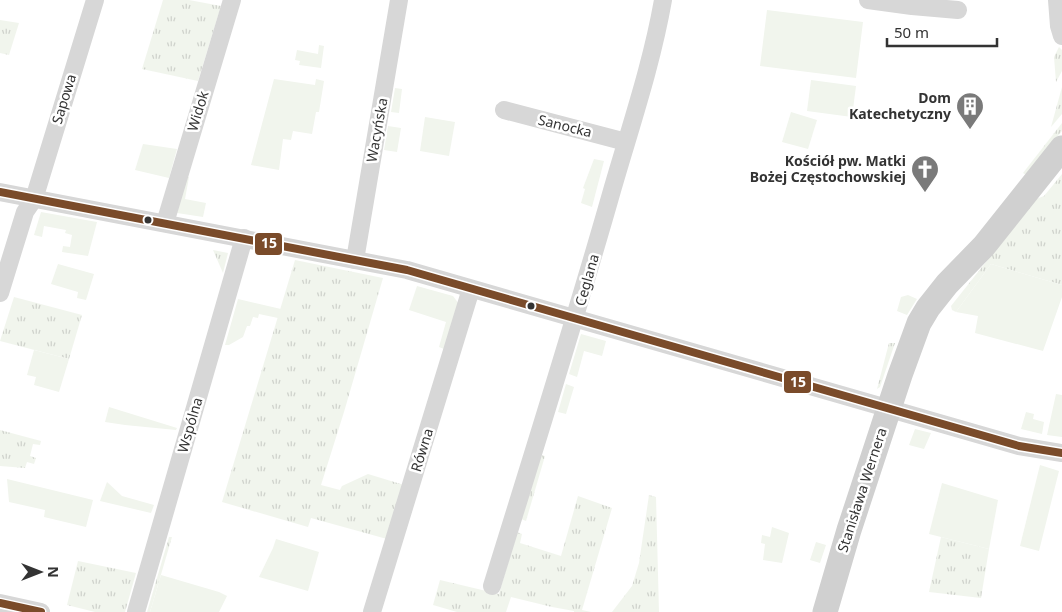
<svg xmlns="http://www.w3.org/2000/svg" width="1062" height="612" font-family="'Noto Sans',sans-serif">
<style>
.grass{fill:url(#grass-tufts)}
.green{fill:#f1f5ed}
.lines{fill:none;stroke-linecap:round;stroke-linejoin:round}
.street{stroke:#d7d7d7;stroke-width:18}
.secondary{stroke:#d0d0d0;stroke-width:25}
.bus-1-casing{stroke:#fff;stroke-width:11}
.bus-1{stroke:#7a4b2a;stroke-width:8}
.bus-dot{fill:#333;stroke:#fff;stroke-width:2}
.labels{text-anchor:middle;stroke-width:5;stroke-linejoin:round;paint-order:stroke}
.poi-label{font-size:14px;font-weight:bold;fill:#333;stroke:#fff;text-anchor:end}
.street-label{font-size:14px;fill:#333;stroke:#fff}
.line-badge{stroke:#fff;stroke-width:2}
.badge-label{font-size:14px;text-anchor:middle;font-weight:bold;fill:#fff}
</style>
<defs>
<pattern id="grass-tufts" width="24" height="20" patternUnits="userSpaceOnUse" patternTransform="scale(1.25)"><rect width="24" height="20" fill="#f1f5ed"/><path d="M3 7l-1-3M5 7V3M7 7l1-3M15 17l-1-3M17 17v-4M19 17l1-3" fill="none" stroke="#cfd2cc"/></pattern>
</defs>
<rect width="100%" height="100%" fill="#fff"/>
<g class="grass">
<path d="M163 0H189L221 6 198 81 142 69Z"/>
<path d="M0 20 19 23 9 55 0 53Z"/>
<path d="M1059 47 1062 50V71L1056 82 1054 57Z"/>
<path d="M1062 87V114L1051 127Z"/>
<path d="M1062 123V131L1026 175 1023 173Z"/>
<path d="M1062 174V285L991 264 956 312 952 310 951 306 1036 199 1044 196Z"/>
<path d="M213 250 228 253 223 273Z"/>
<path d="M295 260 383 278 344 412 321 485 340 490 342 486 368 474 404 485 387 539 311 518 308 527 222 502Z"/>
<path d="M14 297 82 315 69 359 0 341Z"/>
<path d="M889 343H895L880 387 877 389Z"/>
<path d="M0 430 41 441 40 445 33 444 30 456 36 458 34 464 27 462 25 468 0 466Z"/>
<path d="M540 455 545 456 526 521 521 519Z"/>
<path d="M649 495 656 497 659 612H612L632 586 639 563Z"/>
<path d="M578 496 612 508 582 610 591 612H574V611L552 607 511 597 506 612H457L433 605 440 580 499 594 517 532 522 534 520 543 561 556Z"/>
<path d="M169 537H172L150 612H147Z"/>
<path d="M941 537 989 549 981 598 929 592Z"/>
<path d="M78 561 136 573 125 612H95L67 605Z"/>
</g>
<g class="green">
<path d="M767 10 863 22 856 78 760 66Z"/>
<path d="M319 45 324 46 321 68 299 65 300 61 295 60 297 50 318 54Z"/>
<path d="M274 79 315 85 316 79 324 81 319 112H316L312 134 293 131 291 140 283 139 279 170 251 165Z"/>
<path d="M811 80 856 86 852 117 807 111Z"/>
<path d="M395 88 402 89 399 113 391 112Z"/>
<path d="M791 112 817 120 808 149 782 142Z"/>
<path d="M425 117 455 122 449 156 420 151Z"/>
<path d="M388 126 401 128 397 152 384 150Z"/>
<path d="M143 144 177 149 169 178 135 170Z"/>
<path d="M594 159 604 161 592 207 581 203 585 189 583 188Z"/>
<path d="M186 176 189 177 185 199 206 203 203 217 177 213Z"/>
<path d="M41 212 97 222 88 256 62 252 63 246 70 247 72 235 65 233 66 230 44 226 42 237 34 235Z"/>
<path d="M58 264 94 274 86 300 77 298 78 292 51 284Z"/>
<path d="M991 264 1062 285V297L1043 351 975 333 978 316 956 312Z"/>
<path d="M417 286 453 296 459 304 444 349 439 347 446 322 409 310Z"/>
<path d="M908 295 917 299 907 315 897 311 901 297Z"/>
<path d="M238 299 281 309 278 318 259 314 258 318 253 317 250 326H247L243 337 229 345H225Z"/>
<path d="M581 334 606 341 602 356 584 351 577 377 569 374Z"/>
<path d="M34 350 69 359 59 392 34 385 36 377 27 375Z"/>
<path d="M566 384 574 387 566 414 558 412Z"/>
<path d="M1056 394 1062 395V437L1047 435Z"/>
<path d="M109 407 177 428 176 430 125 425 105 422Z"/>
<path d="M1026 412 1034 414 1033 419 1044 422 1042 434 1021 429Z"/>
<path d="M915 429 931 433 924 449 909 445Z"/>
<path d="M1040 465 1059 471 1039 551 1020 546Z"/>
<path d="M7 479 93 500 86 527 44 517 45 510 9 502Z"/>
<path d="M107 482 122 496 154 505 151 513 100 501Z"/>
<path d="M942 483 998 500 989 549 929 534Z"/>
<path d="M772 527 789 533 782 563 763 560 765 544 761 543 762 535 770 537Z"/>
<path d="M276 539 319 552 308 591 259 577 273 548Z"/>
<path d="M816 542 826 545 820 563 810 560Z"/>
<path d="M161 575 219 592 227 596 219 612H150Z"/>
</g>
<g class="lines">
<g class="street">
<path d="M868 0 912 6 958 10"/>
<path d="M1057 0 1059 26 1062 36"/>
<path d="M504 110 626 142"/>
<path d="M0 192 407 270 1019 446 1062 453"/>
<path d="M165 223 232 0"/>
<path d="M355 260 399 0"/>
<path d="M0 293 25 212 34 199 95 0"/>
<path d="M492 586C533 453 575 321 613 187 631 125 652 63 663 0"/>
<path d="M0 603 41 612"/>
<path d="M136 612 244 238"/>
<path d="M372 612 471 289"/>
</g>
<path class="secondary" d="M825 612 849 530 900 375 919 323 928 308 947 284 984 246 1062 148"/>
<g class="bus-1-casing">
<g id="bus-1">
<path d="M0 192 407 270 1019 446 1062 453"/>
<path d="M0 603 41 612"/>
</g>
</g>
<use href="#bus-1" class="bus-1"/>
</g>
<defs>
<g id="building-pin" transform="scale(1.4375)"><path d="M0 17L-7.5 6A9.5 9.5 0 1 1 7.5 6Z" fill="#7a7a7a" stroke="#fff"/><path d="M-4-6H4V6H1V3H-1V6H-4ZM-2.5-4.3h1.7v1.8h-1.7ZM.8-4.3h1.7v1.8H.8ZM-2.5-1h1.7V.8h-1.7ZM.8-1h1.7V.8H.8Z" fill="#fff"/></g>
<g id="church-pin" transform="scale(1.4375)"><path d="M0 17L-7.5 6A9.5 9.5 0 1 1 7.5 6Z" fill="#7a7a7a" stroke="#fff"/><path d="M-1.2-6h2.4v3.5h3.3v2.4h-3.3V6h-2.4V-.1h-3.3v-2.4h3.3Z" fill="#fff"/></g>
</defs>
<g fill-rule="evenodd">
<use href="#building-pin" x="970" y="106"/>
<use href="#church-pin" x="925" y="169"/>
</g>
<g class="bus-dot">
<circle cx="148" cy="220" r="4.5"/>
<circle cx="531" cy="306" r="4.5"/>
</g>
<g class="labels">
<g class="poi-label">
<text x="951" y="103">Dom<tspan x="951" dy="16">Katechetyczny</tspan></text>
<text x="906" y="166">Kościół pw. Matki<tspan x="906" dy="16">Bożej Częstochowskiej</tspan></text>
</g>
<g class="street-label">
<text transform="translate(64 99) rotate(-73)" y="5">Sapowa</text>
<text transform="translate(198 111) rotate(-73)" y="5">Widok</text>
<text transform="translate(565 126) rotate(14)" y="5">Sanocka</text>
<text transform="translate(377 130) rotate(-80)" y="5">Wacyńska</text>
<text transform="translate(587 280) rotate(-74)" y="5">Ceglana</text>
<text transform="translate(190 425) rotate(-74)" y="5">Wspólna</text>
<text transform="translate(422 450) rotate(-73)" y="5">Równa</text>
<text transform="translate(862 490) rotate(-72)" y="5">Stanisława Wernera</text>
</g>
</g>
<g class="line-badge">
<rect x="254" y="232" width="29" height="24" rx="5" fill="#7a4b2a"/>
<rect x="783" y="370" width="29" height="24" rx="5" fill="#7a4b2a"/>
</g>
<g class="badge-label">
<text x="269" y="248">15</text>
<text x="798" y="387">15</text>
</g>
<g transform="translate(40 572) rotate(90)" stroke="#ffffff" stroke-width="4" paint-order="stroke">
<path d="M0-4L9 19L0 12L-9 19Z" fill="#333333"/>
<text y="-8" font-size="14" font-weight="bold" text-anchor="middle" fill="#333333">N</text>
</g>
<path d="M887 38v8h110v-8" fill="none" stroke="#333333" stroke-width="2.5"/>
<text x="894" y="38" font-size="15" fill="#333333" stroke="#ffffff" stroke-width="4" paint-order="stroke">50 m</text>
</svg>
